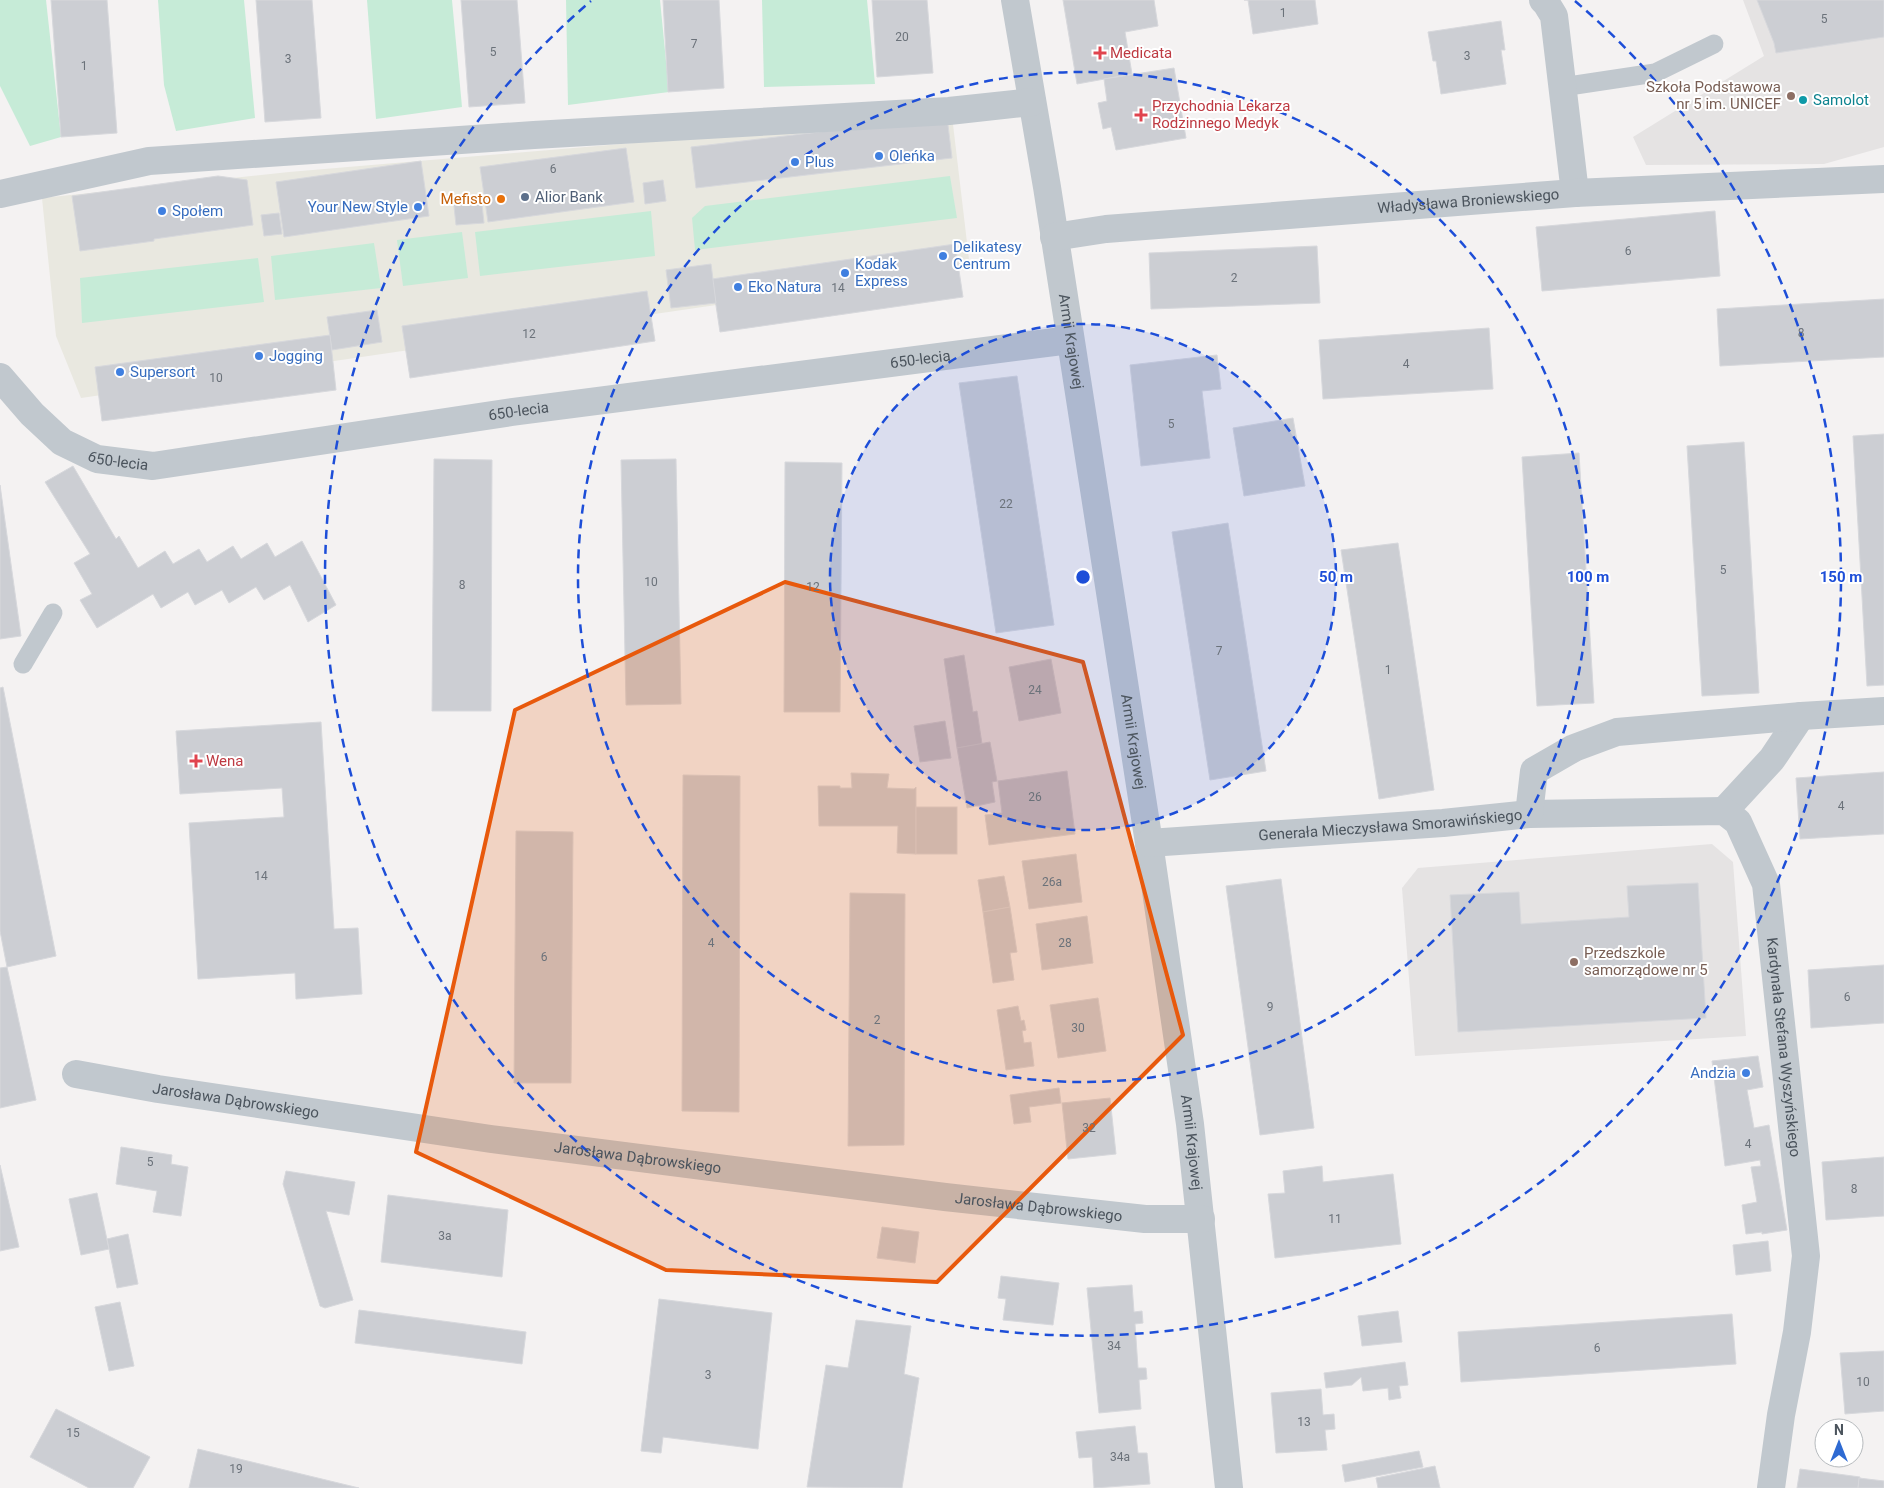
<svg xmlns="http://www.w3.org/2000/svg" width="1884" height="1488" font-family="Roboto,sans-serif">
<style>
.commercial{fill:#e9e8e0}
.education{fill:#e5e3e3}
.green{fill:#c6ebd7}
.building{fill:#ccced3;stroke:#d7d8dc}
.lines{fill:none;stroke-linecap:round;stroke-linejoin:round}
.service{stroke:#c1c8ce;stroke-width:19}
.minor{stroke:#c1c8ce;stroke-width:28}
.marked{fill:#e8590c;fill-opacity:0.2;stroke:#e8590c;stroke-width:4;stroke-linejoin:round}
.ring{fill:none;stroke:#1d4ed8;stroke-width:2.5;stroke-dasharray:9 6}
.health-dot{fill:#e0444e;stroke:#fff;stroke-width:2}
.education-dot{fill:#8d6e63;stroke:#fff;stroke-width:2}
.culture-dot{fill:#0f9aa8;stroke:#fff;stroke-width:2}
.shop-dot{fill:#3f7fe0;stroke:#fff;stroke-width:2}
.service-dot{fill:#5c6f8a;stroke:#fff;stroke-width:2}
.food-dot{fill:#e8710a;stroke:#fff;stroke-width:2}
.labels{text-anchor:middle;stroke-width:4;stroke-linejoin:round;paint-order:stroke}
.number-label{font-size:12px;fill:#6b727a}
.health-label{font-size:15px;fill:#be3a42;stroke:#fff;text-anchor:start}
.education-label{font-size:15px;fill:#785e54;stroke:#fff;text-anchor:end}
.culture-label{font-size:15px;fill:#0d838f;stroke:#fff;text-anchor:start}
.shop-label{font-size:15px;fill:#366cbe;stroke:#fff;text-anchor:start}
.service-label{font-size:15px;fill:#4e5e75;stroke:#fff;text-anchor:start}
.food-label{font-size:15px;fill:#c56008;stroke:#fff;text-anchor:end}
.street-label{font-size:15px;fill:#4b545d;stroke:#fff}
.centre{fill:#1d4ed8;stroke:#fff;stroke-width:2.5}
.ring-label{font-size:15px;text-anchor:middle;font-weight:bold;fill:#1d4ed8;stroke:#fff;stroke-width:4;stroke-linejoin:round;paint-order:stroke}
</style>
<rect width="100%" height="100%" fill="#f4f2f2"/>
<path class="commercial" d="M952 116 970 268 81 398 56 336 42 198 289 172Z"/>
<g class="education">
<path d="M1743 0H1884V147L1824 164 1646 165 1633 137 1764 56Z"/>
<path d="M1712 844 1733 862 1746 1036 1415 1056 1402 888 1418 868Z"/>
</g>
<g class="green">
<path d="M0 0H46L61 137 30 146 0 86Z"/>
<path d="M158 0H244L255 118 176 131 164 85Z"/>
<path d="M367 0H452L462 107 376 119Z"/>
<path d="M566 0H660L669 92 568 105Z"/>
<path d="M762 0H867L875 84 764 87Z"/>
<path d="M950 176 957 218 695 250 692 218 705 206Z"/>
<path d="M651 211 655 256 480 276 475 232Z"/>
<path d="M462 232 468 278 403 286 397 240Z"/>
<path d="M374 243 381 288 275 300 271 256Z"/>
<path d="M258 258 264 302 82 323 80 278Z"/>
</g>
<g class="building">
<path d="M51 0H107L117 133 61 137Z"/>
<path d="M256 0H312L321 118 265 122Z"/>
<path d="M461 0H517L525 103 469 107Z"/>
<path d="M663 0H719L724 88 668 92Z"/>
<path d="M872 0H927L933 73 877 77Z"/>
<path d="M1063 0H1154L1158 26 1125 32 1132 74 1077 84Z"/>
<path d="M1244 0H1315L1318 24 1253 34 1248 0Z"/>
<path d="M1757 0H1884V37L1776 53 1774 43Z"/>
<path d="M1501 21 1505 50H1501L1506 84 1441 94 1436 61H1433L1428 32Z"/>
<path d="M1174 68 1186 138 1116 150 1111 127 1103 129 1098 103 1107 101 1104 79Z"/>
<path d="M947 117 952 158 696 188 691 147Z"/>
<path d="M626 148 634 202 488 222 480 167Z"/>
<path d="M421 161 429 216 284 237 276 182Z"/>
<path d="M218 176 247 180 253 225 154 239V241L80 251 72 196Z"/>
<path d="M663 180 666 201 645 204 643 183Z"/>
<path d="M481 195 484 223 456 225 453 197Z"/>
<path d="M1715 211 1720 276 1542 291 1536 227Z"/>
<path d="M279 213 282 234 264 236 261 215Z"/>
<path d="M955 244 963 297 720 332 712 279Z"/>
<path d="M1317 246 1320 303 1151 309 1149 253Z"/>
<path d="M711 264 716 303 671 308 666 270Z"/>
<path d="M647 291 655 341 410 378 402 326Z"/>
<path d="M1884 299V357L1720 366 1717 309Z"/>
<path d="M377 310 382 342 332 350 327 317Z"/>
<path d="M1489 328 1493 389 1323 399 1319 340Z"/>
<path d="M330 335 336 390 102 421 95 367Z"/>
<path d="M1217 355 1221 389 1202 391 1210 458 1141 466 1130 365Z"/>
<path d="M1017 376 1054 625 996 633 959 383Z"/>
<path d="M1293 418 1305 486 1244 496 1233 428Z"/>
<path d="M1884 434V685L1867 686 1853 436Z"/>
<path d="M1744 442 1759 693 1702 696 1687 446Z"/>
<path d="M1579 453 1594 703 1537 706 1522 457Z"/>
<path d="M434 459 492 460 491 711H432Z"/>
<path d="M676 459 681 704 626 705 621 460Z"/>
<path d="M785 462 842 463 840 712H784Z"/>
<path d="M73 466 116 539 119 536 138 568 165 551 173 564 199 549 207 562 233 546 241 559 267 543 275 557 302 541 336 605 308 622 290 585 264 600 256 587 229 603 222 590 195 605 188 592 161 608 153 594 97 628 80 600 92 594 74 563 90 554 45 482Z"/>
<path d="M0 485 21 636 0 639Z"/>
<path d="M1228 523 1266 771 1210 780 1172 532Z"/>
<path d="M1398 543 1434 790 1379 799 1341 550Z"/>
<path d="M964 655 973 712 977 711 982 744 957 748 944 659Z"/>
<path d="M1051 659 1061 713 1019 721 1009 667Z"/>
<path d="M3 687 56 956 7 967 0 931V688Z"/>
<path d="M945 721 951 758 920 762 914 726Z"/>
<path d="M321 722 334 929 358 928 362 994 296 999 295 973 198 979 189 823 284 817 282 788 180 794 176 731Z"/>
<path d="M990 742 997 781 992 782 995 802 967 808 957 748Z"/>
<path d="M1067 771 1075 834 989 845 985 815 1002 813 998 781Z"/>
<path d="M1884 772V834L1800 839 1796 778Z"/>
<path d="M851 773 889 774 887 788 914 789 916 787V854L897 853 898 826H819L818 786H840V788H852Z"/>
<path d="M683 775 740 776 739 1112 682 1111Z"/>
<rect x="916" y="807" width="41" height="47"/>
<path d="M516 831 573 832 571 1083H514Z"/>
<path d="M1076 854 1082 902 1029 909 1022 861Z"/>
<path d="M1004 876 1010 907 983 912 978 880Z"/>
<path d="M1281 879 1314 1128 1260 1135 1226 886Z"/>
<path d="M1698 883 1706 1018 1458 1032 1450 895 1519 892 1521 924 1629 917 1627 886Z"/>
<path d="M850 893 905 894 904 1145 848 1146Z"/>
<path d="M1010 907 1017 952 1010 953 1014 980 993 983 983 912Z"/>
<path d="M1087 916 1093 963 1042 970 1036 924Z"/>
<path d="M1884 965V1023L1811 1028 1808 970Z"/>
<path d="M7 967 36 1100 0 1108V968Z"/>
<path d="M1098 998 1106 1051 1058 1058 1050 1005Z"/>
<path d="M1018 1006 1021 1021 1024 1020 1026 1030 1022 1031 1024 1043 1031 1042 1034 1066 1006 1070 997 1010Z"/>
<path d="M1758 1056 1763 1087 1747 1090 1754 1128 1769 1125 1787 1230 1762 1234V1232L1746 1234 1742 1205 1757 1202 1751 1167 1761 1166 1760 1160 1725 1166 1712 1061Z"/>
<path d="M1059 1088 1061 1103 1029 1107 1031 1122 1014 1124 1010 1095Z"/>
<path d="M1110 1098 1116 1154 1068 1159 1062 1103Z"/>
<path d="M121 1147 172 1155 171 1164 188 1167 181 1216 153 1212 157 1191 116 1184Z"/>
<path d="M1884 1157V1216L1826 1220 1822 1162Z"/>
<path d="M0 1165 19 1247 0 1251Z"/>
<path d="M1322 1166 1323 1182 1393 1174 1401 1244 1275 1258 1268 1194 1285 1193 1283 1171Z"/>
<path d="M286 1171 355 1182 349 1215 326 1211 353 1300 325 1308 320 1306 283 1184Z"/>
<path d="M97 1193 109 1249 81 1255 69 1199Z"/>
<path d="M388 1195 508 1210 502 1277 381 1262Z"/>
<path d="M882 1227 919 1232 915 1263 877 1258Z"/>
<path d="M128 1234 138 1284 117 1288 107 1239Z"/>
<path d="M1768 1241 1771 1271 1736 1275 1733 1245Z"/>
<path d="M1001 1276 1059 1283 1053 1325 1003 1320 1006 1299 998 1298Z"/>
<path d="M1132 1285 1134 1312 1142 1311 1143 1323 1135 1324 1138 1368H1146L1147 1379 1139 1380 1141 1409 1099 1413 1087 1288Z"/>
<path d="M659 1299 772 1313 758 1449 663 1437 661 1453 641 1451Z"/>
<path d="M120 1302 134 1366 109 1371 95 1307Z"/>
<path d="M359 1310 526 1332 522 1364 355 1343Z"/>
<path d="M1398 1311 1402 1342 1362 1346 1358 1316Z"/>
<path d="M1732 1314 1736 1364 1461 1382 1458 1332Z"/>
<path d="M856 1320 911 1326 904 1374 919 1378 902 1488 807 1487 826 1365 848 1368Z"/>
<path d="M1884 1351V1411L1845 1414 1840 1353Z"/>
<path d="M1405 1362 1408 1385 1399 1386 1401 1398 1389 1400 1388 1388 1363 1391 1361 1377 1352 1385 1326 1388 1324 1373Z"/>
<path d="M1321 1389 1323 1415 1334 1414 1335 1429 1325 1430 1327 1450 1276 1453 1271 1393Z"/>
<path d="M56 1409 150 1457 133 1488H89L30 1457Z"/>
<path d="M1135 1426 1138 1453H1147L1150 1484 1094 1488 1092 1457 1079 1458 1076 1432Z"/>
<path d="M198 1449 359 1488H189Z"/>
<path d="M1419 1451 1423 1467 1345 1482 1342 1465Z"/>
<path d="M1435 1466 1440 1488H1378L1376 1478Z"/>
<path d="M1800 1469 1860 1477 1858 1488H1797Z"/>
<path d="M1859 1478 1884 1481V1488H1858Z"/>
</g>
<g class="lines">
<g class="service">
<path d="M1562 87 1655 73 1714 44"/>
<path d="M23 664 53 613"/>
</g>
<g class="minor">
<path id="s1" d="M1015 0 1047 187 1149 843 1190 1124 1229 1488"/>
<path d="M1543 0 1546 3 1554 16 1575 193"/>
<path d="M0 194 149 161 534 135 949 111 1032 102"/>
<path id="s2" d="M1054 237 1106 229 1575 193 1884 179"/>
<path id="s3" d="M0 377 32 414 62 442 97 459 153 466 512 412 1070 340"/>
<path d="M1724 811 1772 759 1801 716"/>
<path id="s4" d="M1529 814 1724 811 1738 822 1766 884 1806 1256 1797 1332 1781 1415 1771 1488"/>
<path id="s5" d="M1149 843 1443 823 1529 814 1534 771 1574 748 1617 732 1801 716 1884 711"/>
<path id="s6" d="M76 1074 158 1089 491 1139 945 1197 1145 1219H1201"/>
</g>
</g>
<path class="marked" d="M785 582 1083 662 1183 1035 937 1282 666 1270 416 1152 515 710Z"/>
<circle cx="1083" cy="577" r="253" fill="#1d4ed8" fill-opacity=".12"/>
<g class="ring">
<circle cx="1083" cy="577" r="253"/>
<circle cx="1083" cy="577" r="505"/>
<path d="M1575 1A758 758 0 1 1 591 1"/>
</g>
<g class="health-dot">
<path d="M1097.5 45.5h5v5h5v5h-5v5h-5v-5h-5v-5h5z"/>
<path d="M1138.5 107.5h5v5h5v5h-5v5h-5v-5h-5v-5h5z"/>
<path d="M193.5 753.5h5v5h5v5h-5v5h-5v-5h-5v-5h5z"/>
</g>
<g class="education-dot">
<circle cx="1791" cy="96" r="5"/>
<circle cx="1574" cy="962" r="5"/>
</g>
<circle class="culture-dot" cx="1803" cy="100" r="5"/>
<g class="shop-dot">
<circle cx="879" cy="156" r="5"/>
<circle cx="795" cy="162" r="5"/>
<circle cx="418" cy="207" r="5"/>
<circle cx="162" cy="211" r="5"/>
<circle cx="943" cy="256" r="5"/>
<circle cx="845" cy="273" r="5"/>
<circle cx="738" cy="287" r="5"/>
<circle cx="259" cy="356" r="5"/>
<circle cx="120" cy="372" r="5"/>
<circle cx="1746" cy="1073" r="5"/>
</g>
<circle class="service-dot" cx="525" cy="197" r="5"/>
<circle class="food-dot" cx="501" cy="199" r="5"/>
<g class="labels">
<g class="number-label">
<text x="1283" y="17">1</text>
<text x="1824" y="23">5</text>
<text x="902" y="41">20</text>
<text x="694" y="48">7</text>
<text x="493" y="56">5</text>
<text x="1467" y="60">3</text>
<text x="288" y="63">3</text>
<text x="84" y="70">1</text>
<text x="553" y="173">6</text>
<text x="1628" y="255">6</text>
<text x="1234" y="282">2</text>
<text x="838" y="292">14</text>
<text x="1801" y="337">8</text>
<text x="529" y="338">12</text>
<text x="1406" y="368">4</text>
<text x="216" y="382">10</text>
<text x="1171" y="428">5</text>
<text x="1006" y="508">22</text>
<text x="1723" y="574">5</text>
<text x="651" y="586">10</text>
<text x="462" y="589">8</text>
<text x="813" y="591">12</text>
<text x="1219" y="655">7</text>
<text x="1388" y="674">1</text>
<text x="1035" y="694">24</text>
<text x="1035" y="801">26</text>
<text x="1841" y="810">4</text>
<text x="261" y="880">14</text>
<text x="1052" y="886">26a</text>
<text x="711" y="947">4</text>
<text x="1065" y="947">28</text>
<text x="544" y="961">6</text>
<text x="1847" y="1001">6</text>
<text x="1270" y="1011">9</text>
<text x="877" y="1024">2</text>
<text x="1078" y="1032">30</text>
<text x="1089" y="1132">32</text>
<text x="1748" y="1148">4</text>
<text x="150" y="1166">5</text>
<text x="1854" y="1193">8</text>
<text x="1335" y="1223">11</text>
<text x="445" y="1240">3a</text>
<text x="1114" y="1350">34</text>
<text x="1597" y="1352">6</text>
<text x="708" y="1379">3</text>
<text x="1863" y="1386">10</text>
<text x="1304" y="1426">13</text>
<text x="73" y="1437">15</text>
<text x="1120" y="1461">34a</text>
<text x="236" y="1473">19</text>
</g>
<g class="health-label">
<text x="1110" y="58">Medicata</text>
<text x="1152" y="111">Przychodnia Lekarza<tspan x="1152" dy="17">Rodzinnego Medyk</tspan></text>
<text x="206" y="766">Wena</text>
</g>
<g class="education-label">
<text x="1781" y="92">Szkoła Podstawowa<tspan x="1781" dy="17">nr 5 im. UNICEF</tspan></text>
<text x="1584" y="958" text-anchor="start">Przedszkole<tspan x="1584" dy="17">samorządowe nr 5</tspan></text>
</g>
<g class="culture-label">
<text x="1813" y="105">Samolot</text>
</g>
<g class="shop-label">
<text x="889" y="161">Oleńka</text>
<text x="805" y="167">Plus</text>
<text x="408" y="212" text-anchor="end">Your New Style</text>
<text x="172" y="216">Społem</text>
<text x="953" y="252">Delikatesy<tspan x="953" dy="17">Centrum</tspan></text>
<text x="855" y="269">Kodak<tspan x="855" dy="17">Express</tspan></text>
<text x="748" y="292">Eko Natura</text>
<text x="269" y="361">Jogging</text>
<text x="130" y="377">Supersort</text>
<text x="1736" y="1078" text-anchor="end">Andzia</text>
</g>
<g class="service-label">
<text x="535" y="202">Alior Bank</text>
</g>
<g class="food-label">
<text x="491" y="204">Mefisto</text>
</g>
<g class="street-label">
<text dy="5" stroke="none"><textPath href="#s2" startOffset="416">Władysława Broniewskiego</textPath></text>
<text dy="5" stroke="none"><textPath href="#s1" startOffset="346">Armii Krajowej</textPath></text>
<text dy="5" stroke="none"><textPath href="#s3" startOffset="960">650-lecia</textPath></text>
<text dy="5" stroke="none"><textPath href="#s3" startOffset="555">650-lecia</textPath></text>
<text dy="5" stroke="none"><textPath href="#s3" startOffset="150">650-lecia</textPath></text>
<text dy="5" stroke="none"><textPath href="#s1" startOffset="751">Armii Krajowej</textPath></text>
<text dy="5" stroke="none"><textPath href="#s5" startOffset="242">Generała Mieczysława Smorawińskiego</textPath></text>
<text dy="5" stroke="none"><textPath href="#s4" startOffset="445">Kardynała Stefana Wyszyńskiego</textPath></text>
<text dy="5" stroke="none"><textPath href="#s6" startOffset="162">Jarosława Dąbrowskiego</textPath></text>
<text dy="5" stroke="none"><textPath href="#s1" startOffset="1156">Armii Krajowej</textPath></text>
<text dy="5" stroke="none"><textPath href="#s6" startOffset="568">Jarosława Dąbrowskiego</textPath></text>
<text dy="5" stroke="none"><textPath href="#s6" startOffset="972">Jarosława Dąbrowskiego</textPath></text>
</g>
</g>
<circle cx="1083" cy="577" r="8" class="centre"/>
<g class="ring-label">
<text x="1336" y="582">50 m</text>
<text x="1588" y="582">100 m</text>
<text x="1841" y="582">150 m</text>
</g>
<g transform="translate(1839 1443)"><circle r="24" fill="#ffffff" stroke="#b7bbbe"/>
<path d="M0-4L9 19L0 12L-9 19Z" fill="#2e6ad2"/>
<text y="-8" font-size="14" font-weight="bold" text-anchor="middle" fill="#4b545d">N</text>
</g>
</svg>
